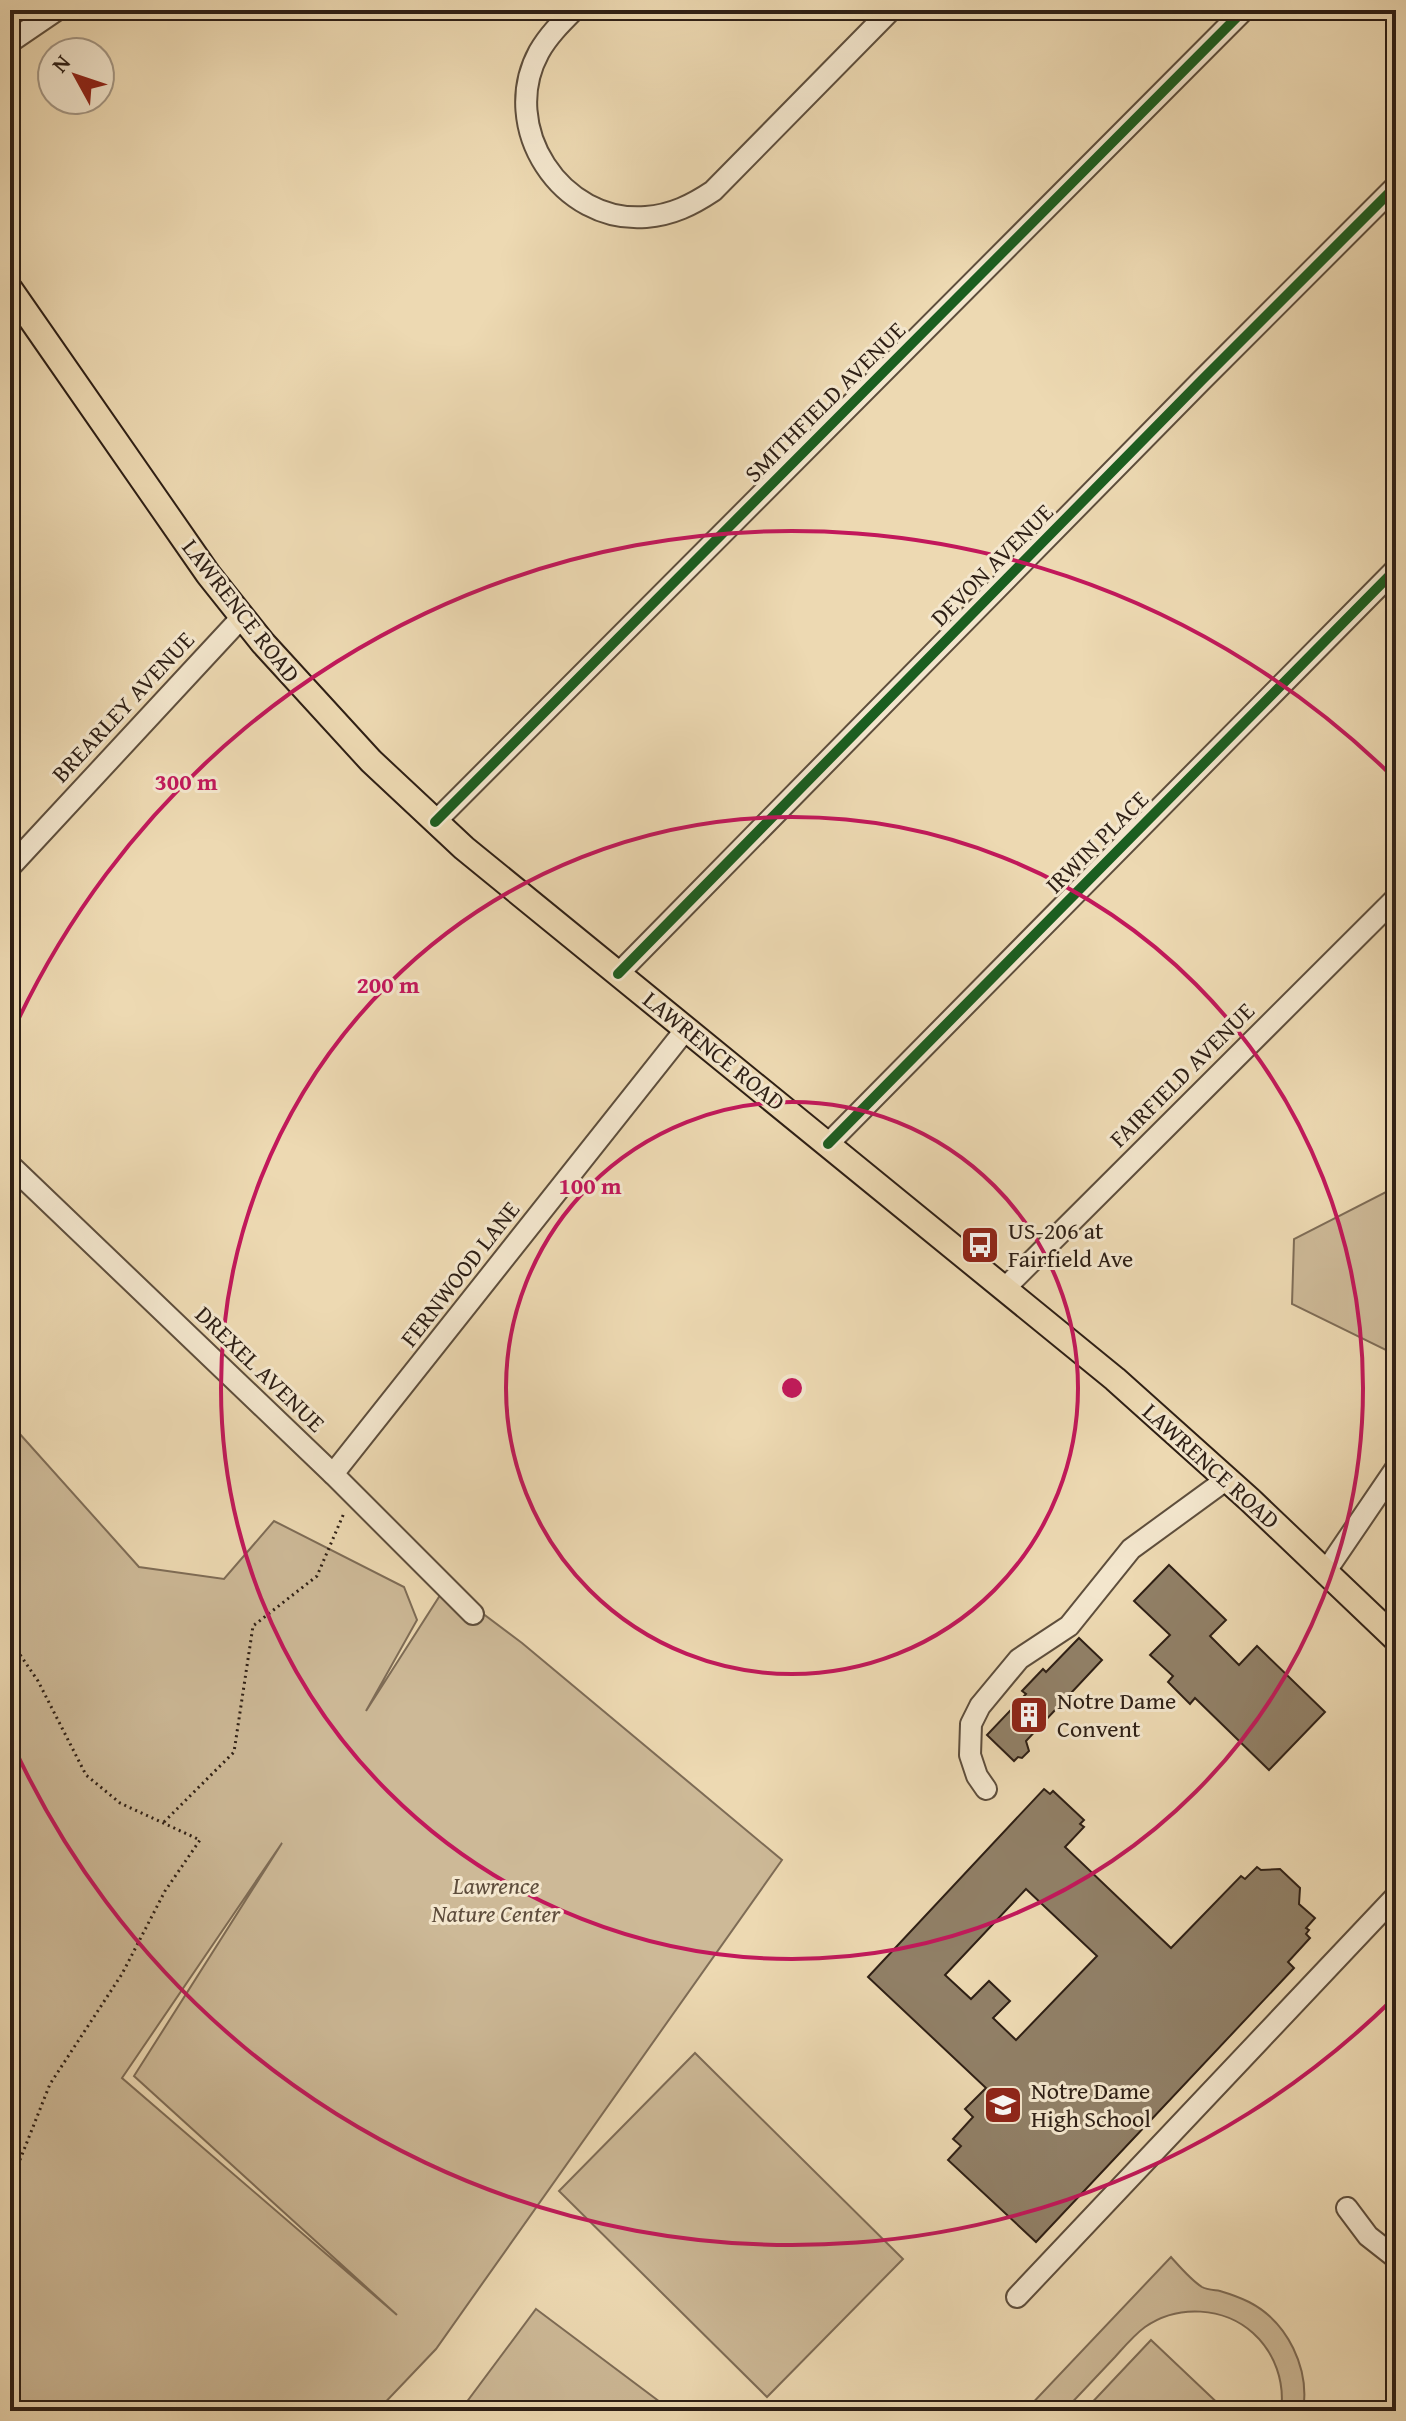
<svg xmlns="http://www.w3.org/2000/svg" width="1406" height="2421" font-family="'Gentium Book Plus',serif">
<style>
.green{fill:#cdb997;stroke:#7e6c56;stroke-width:2;fill-rule:evenodd}
.building{fill:#918067;stroke:#2e1f15;stroke-width:2;fill-rule:evenodd}
.lines{fill:none;stroke-linecap:round;stroke-linejoin:round}
.minor-casing{stroke:#5e4e3c;stroke-width:24}
.major-casing{stroke:#2e1f15;stroke-width:28}
.path{stroke:#2e1f15;stroke-width:3;stroke-dasharray:2 4;stroke-linecap:butt}
.minor{stroke:#f3e6cd;stroke-width:20}
.major{stroke:#edd9b2;stroke-width:24}
.cycleway-casing{stroke:#f3e6cd;stroke-width:15}
.cycleway{stroke:#1b5e20;stroke-width:10}
.ring{fill:none;stroke:#c2185b;stroke-width:4}
.labels{text-anchor:middle;stroke-width:6;stroke-linejoin:round;paint-order:stroke}
.street-label{font-size:24px;fill:#2e1f15;stroke:#f3e6cd}
.poi-label{font-size:24px;fill:#2e1f15;stroke:#f3e6cd;text-anchor:start}
.park-label{font-size:24px;font-style:italic;fill:#5e4d3c;stroke:#f3e6cd}
.centre{fill:#c2185b;stroke:#f3e6cd;stroke-width:4}
.ring-label{font-size:24px;text-anchor:middle;font-weight:bold;fill:#c2185b;stroke:#f3e6cd;stroke-width:6;stroke-linejoin:round;paint-order:stroke}
</style>
<rect width="100%" height="100%" fill="#edd9b2"/>
<filter id="stains"><feTurbulence type="fractalNoise" baseFrequency=".0025" numOctaves="4"/><feColorMatrix values="0 0 0 0 .2 0 0 0 0 .09 0 0 0 0 .02 0 0 0 .5 -.17"/></filter>
<radialGradient id="worn" r=".72"><stop offset=".6" stop-color="#630" stop-opacity="0"/><stop offset="1" stop-color="#630" stop-opacity=".3"/></radialGradient>
<g class="green">
<path d="M1396 1185V1355L1292 1304 1294 1239 1394 1188Z"/>
<path d="M10 1423 139 1567 224 1579 274 1521 404 1587 417 1620 366 1711 446 1586 522 1643 782 1860 436 2349 377 2411H10ZM282 1843 134 2076 397 2315 122 2078Z"/>
<path d="M695 2053 903 2259 767 2397 559 2191Z"/>
<path d="M1171 2257C1180 2267 1191 2280 1202 2287 1207 2290 1214 2290 1220 2291 1230 2294 1239 2297 1249 2302 1288 2322 1310 2369 1303 2411H1281C1285 2382 1275 2353 1253 2333 1224 2307 1178 2304 1145 2327 1134 2335 1124 2347 1115 2357 1098 2375 1081 2393 1064 2411H1025Z"/>
<path d="M536 2309 672 2411H460Z"/>
<path d="M1151 2340 1226 2411H1084Z"/>
</g>
<g class="building">
<path d="M1169 1565 1226 1620 1210 1636 1239 1665 1257 1646 1325 1712 1269 1770 1195 1698 1190 1704 1168 1682 1173 1676 1150 1655 1170 1635 1134 1601Z"/>
<path d="M1079 1638 1102 1660 1026 1741 1029 1751 1022 1758 1018 1757 1014 1761 987 1735 1026 1694 1022 1691 1043 1669 1046 1672Z"/>
<path d="M1044 1789 1050 1794 1053 1791 1084 1820 1080 1824 1084 1827 1065 1847 1171 1948 1241 1876 1245 1879 1257 1867 1261 1870 1280 1869 1300 1888 1299 1904 1315 1918 1306 1928 1309 1930 1306 1934 1310 1938 1288 1962 1294 1968 1036 2242 948 2160 961 2146 953 2139 973 2117 965 2109 986 2088 868 1977ZM1026 1889 1097 1956 1016 2040 993 2018 1010 2001 989 1981 971 1999 945 1975Z"/>
</g>
<g class="lines">
<g class="minor-casing">
<g id="minor">
<path d="M574 10C561 23 548 36 539 52 498 127 561 224 646 217 672 215 692 205 713 191L891 10"/>
<path d="M10 42 57 10"/>
<path d="M435 822 1244 10"/>
<path d="M10 867 242 617"/>
<path d="M618 974 1201 381 1396 186"/>
<path d="M828 1144 1396 569"/>
<path d="M10 1165 333 1474 473 1614"/>
<path d="M1005 1288 1396 898"/>
<path d="M333 1474 686 1029"/>
<path d="M1326 1571 1396 1468"/>
<path d="M986 1789 977 1776 970 1755 971 1724 980 1706 1019 1659 1069 1626 1131 1549 1227 1479"/>
<path d="M1347 2208 1368 2236 1396 2258"/>
<path d="M1017 2297 1396 1896"/>
</g>
</g>
<g class="major-casing">
<path id="major" d="M10 289 208 574 263 643 371 761 464 848 1115 1379 1250 1500 1396 1639"/>
</g>
<g class="path">
<path d="M10 1640 38 1681 86 1775 120 1803 200 1840 165 1891 122 1974 50 2084 10 2185"/>
<path d="M164 1822 234 1752 253 1626 317 1576 344 1513"/>
</g>
<use href="#minor" class="minor"/>
<use href="#major" class="major"/>
<g class="cycleway-casing">
<g id="cycleway">
<path d="M435 822 1244 10"/>
<path d="M618 974 1201 381 1396 186"/>
<path d="M828 1144 1396 569"/>
</g>
</g>
<use href="#cycleway" class="cycleway"/>
</g>
<g class="ring">
<circle cx="792" cy="1388" r="286"/>
<circle cx="792" cy="1388" r="571"/>
<path d="M1393 1999A857 857 0 0 1 12 1743M12 1033A857 857 0 0 1 1393 777"/>
</g>
<defs>
<g id="bus-square" transform="scale(2)"><rect x="-9" y="-9" width="18" height="18" rx="4" fill="#8f2418" stroke="#f3e6cd"/><path d="M-5-6H5V4H4V6H2V4H-2V6H-4V4H-5ZM-3.5-4V0h7V-4ZM-3.5 1.2v1.5H-2V1.2ZM2 1.2v1.5H3.5V1.2Z" fill="#fff"/></g>
<g id="building-square" transform="scale(2)"><rect x="-9" y="-9" width="18" height="18" rx="4" fill="#8f2418" stroke="#f3e6cd"/><path d="M-4-6H4V6H1V3H-1V6H-4ZM-2.5-4.3h1.7v1.8h-1.7ZM.8-4.3h1.7v1.8H.8ZM-2.5-1h1.7V.8h-1.7ZM.8-1h1.7V.8H.8Z" fill="#fff"/></g>
<g id="school-square" transform="scale(2)"><rect x="-9" y="-9" width="18" height="18" rx="4" fill="#8f2418" stroke="#f3e6cd"/><path d="M0-5L7-2L0 1L-7-2ZM-4 1L0 2.5L4 1V4Q0 6-4 4Z" fill="#fff"/></g>
</defs>
<g fill-rule="evenodd">
<use href="#bus-square" x="980" y="1245"/>
<use href="#building-square" x="1029" y="1715"/>
<use href="#school-square" x="1003" y="2105"/>
</g>
<g class="labels">
<g class="street-label">
<text transform="translate(825 402) rotate(-45)" y="8">SMITHFIELD AVENUE</text>
<text transform="translate(992 565) rotate(-45)" y="8">DEVON AVENUE</text>
<text transform="translate(241 611) rotate(52)" y="8">LAWRENCE ROAD</text>
<text transform="translate(123 707) rotate(-47)" y="8">BREARLEY AVENUE</text>
<text transform="translate(1097 842) rotate(-45)" y="8">IRWIN PLACE</text>
<text transform="translate(714 1051) rotate(39)" y="8">LAWRENCE ROAD</text>
<text transform="translate(1182 1075) rotate(-45)" y="8">FAIRFIELD AVENUE</text>
<text transform="translate(460 1274) rotate(-52)" y="8">FERNWOOD LANE</text>
<text transform="translate(260 1369) rotate(44)" y="8">DREXEL AVENUE</text>
<text transform="translate(1211 1466) rotate(42)" y="8">LAWRENCE ROAD</text>
</g>
<g class="poi-label">
<text x="1008" y="1239">US-206 at<tspan x="1008" dy="28">Fairfield Ave</tspan></text>
<text x="1057" y="1709">Notre Dame<tspan x="1057" dy="28">Convent</tspan></text>
<text x="1031" y="2099">Notre Dame<tspan x="1031" dy="28">High School</tspan></text>
</g>
<g class="park-label">
<text x="496" y="1894">Lawrence<tspan x="496" dy="28">Nature Center</tspan></text>
</g>
</g>
<circle cx="792" cy="1388" r="12" class="centre"/>
<g class="ring-label">
<text x="186" y="790">300 m</text>
<text x="388" y="993">200 m</text>
<text x="590" y="1194">100 m</text>
</g>
<rect width="1406" height="2421" fill="none" stroke="#edd9b2" stroke-width="40"/>
<rect x="12" y="12" width="1382" height="2397" fill="none" stroke="#2e1f15" stroke-width="4"/>
<rect x="20" y="20" width="1366" height="2381" fill="none" stroke="#2e1f15" stroke-width="2"/>
<g transform="translate(76 76) rotate(310)"><circle r="38" fill="#f3e6cd" stroke="#a49683" stroke-width="2"/>
<path d="M0-6L14 30L0 20L-14 30Z" fill="#8f2418"/>
<text y="-12" font-size="22" font-weight="bold" text-anchor="middle" fill="#2e1f15">N</text>
</g>
<rect width="100%" height="100%" filter="url(#stains)"/>
<rect width="100%" height="100%" fill="url(#worn)"/>
</svg>
